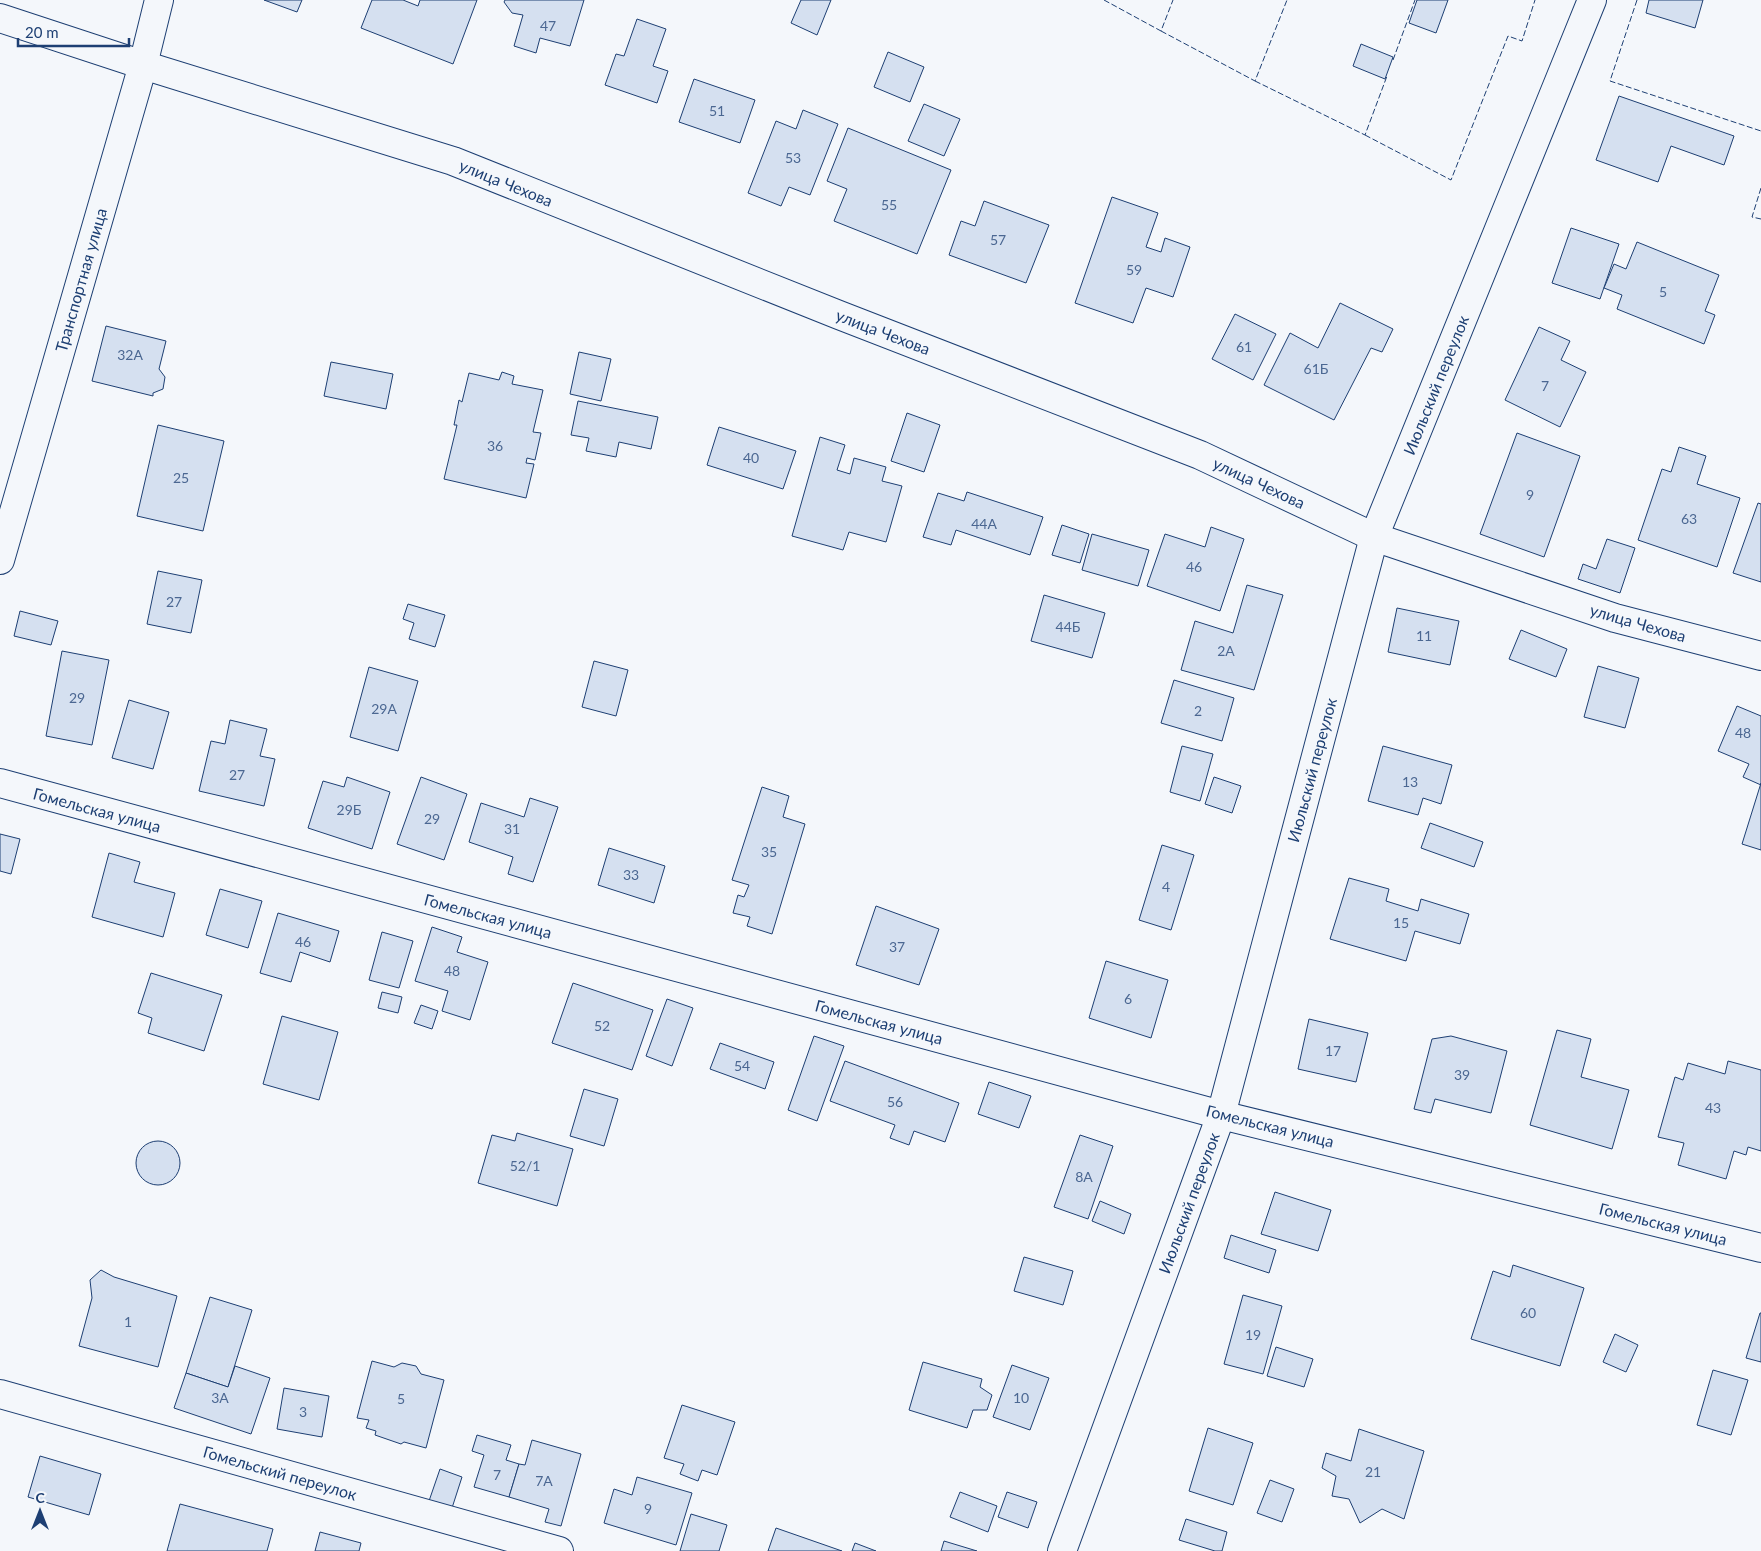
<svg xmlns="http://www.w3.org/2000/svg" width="1761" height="1551" font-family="Lato,sans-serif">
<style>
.building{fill:#d5e0f0;stroke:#1d3f73}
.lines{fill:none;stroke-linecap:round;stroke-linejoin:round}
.street-casing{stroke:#1d3f73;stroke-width:30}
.secondary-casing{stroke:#1d3f73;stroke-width:30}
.street{stroke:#f4f7fb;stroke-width:28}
.secondary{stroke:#f4f7fb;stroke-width:28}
.fence{stroke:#1d3f73;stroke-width:1;stroke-dasharray:6 2.5;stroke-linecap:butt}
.labels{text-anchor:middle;stroke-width:4;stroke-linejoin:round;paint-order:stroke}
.number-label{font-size:14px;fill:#4b6792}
.street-label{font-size:16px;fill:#1d3f73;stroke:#f4f7fb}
</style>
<rect width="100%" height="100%" fill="#f4f7fb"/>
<g class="building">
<path d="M264 0H302L297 12Z"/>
<path d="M372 0H403L418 6 420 0H477L453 64 361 28Z"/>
<path d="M505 0H584L570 46 540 38 536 53 514 46 523 15 512 13 504 2Z"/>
<path d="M801 0H831L817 35 791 23Z"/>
<path d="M1417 0H1448L1436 33 1409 23Z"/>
<path d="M1649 0H1703L1695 28 1646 13Z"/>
<path d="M637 19 666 29 653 66 668 71 657 103 605 85 616 54 624 56Z"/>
<path d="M1361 44 1393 57 1385 79 1353 66Z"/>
<path d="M888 52 924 67 910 102 874 87Z"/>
<path d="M694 79 755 100 740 143 679 122Z"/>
<path d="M1619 96 1734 136 1724 165 1671 146 1658 182 1596 160Z"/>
<path d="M924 104 960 119 944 156 908 141Z"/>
<path d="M803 110 838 124 810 195 789 187 781 206 748 193 776 121 796 129Z"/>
<path d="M848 128 951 170 917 254 834 221 847 189 827 181Z"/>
<path d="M1112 197 1158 213 1146 247 1161 252 1165 238 1190 247 1173 297 1146 288 1133 323 1075 303Z"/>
<path d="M984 201 1049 225 1026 283 949 255 961 221 975 226Z"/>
<path d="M1571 228 1619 244 1600 299 1552 283Z"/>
<path d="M1637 242 1719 275 1705 311 1715 315 1704 344 1617 309 1622 295 1604 288 1614 264 1626 269Z"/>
<path d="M1340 303 1393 329 1382 352 1371 348 1334 420 1264 385 1290 333 1318 348Z"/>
<path d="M1235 314 1276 334 1253 380 1212 359Z"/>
<path d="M106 326 166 341 159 369 165 377 163 389 153 393V396L92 381Z"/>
<path d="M1539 327 1570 341 1561 360 1586 372 1560 427 1505 400Z"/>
<path d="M579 352 611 359 601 401 570 394Z"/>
<path d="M331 362 393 374 386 409 324 396Z"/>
<path d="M502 372 514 376 512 384 543 390 533 432 541 433 535 460 527 458 526 463 534 464 526 498 444 479 457 425H454L459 400 462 402 469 373 499 380Z"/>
<path d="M578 401 658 417 651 449 619 442 616 457 586 451 589 438 571 435Z"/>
<path d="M907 413 940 425 924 472 891 461Z"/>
<path d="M158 425 224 441 203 531 137 516Z"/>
<path d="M719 427 796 451 783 489 707 465Z"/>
<path d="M1517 433 1580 456 1544 557 1480 534Z"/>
<path d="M820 437 845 445 837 470 850 474 854 458 886 467 882 481 902 486 886 542 849 532 843 550 792 536Z"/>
<path d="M1679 447 1706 456 1697 484 1740 498 1717 567 1638 540 1662 469 1671 472Z"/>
<path d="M967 492 1043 517 1030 555 956 530 951 545 923 537 938 493 964 501Z"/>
<path d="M1758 503 1761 504V582L1733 573Z"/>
<path d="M1062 525 1089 534 1080 563 1052 555Z"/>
<path d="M1211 527 1244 539 1220 611 1147 586 1165 534 1205 547Z"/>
<path d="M1092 534 1149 550 1138 586 1082 570Z"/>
<path d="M1607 539 1635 548 1620 593 1578 579 1583 564 1596 569Z"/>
<path d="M158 571 202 580 191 633 147 624Z"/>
<path d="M1247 585 1283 595 1254 690 1181 670 1195 621 1233 633Z"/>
<path d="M1044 595 1105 613 1092 658 1031 641Z"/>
<path d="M408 604 445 615 435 647 409 639 414 623 403 619Z"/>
<path d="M1397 608 1459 621 1450 665 1388 652Z"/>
<path d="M20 611 58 621 51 645 14 636Z"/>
<path d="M1521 630 1567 649 1556 677 1509 659Z"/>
<path d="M62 651 109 660 92 745 46 736Z"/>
<path d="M594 661 628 670 616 716 582 707Z"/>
<path d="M1598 666 1639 678 1625 728 1584 717Z"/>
<path d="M369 667 418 681 398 751 350 737Z"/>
<path d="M1174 680 1234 698 1222 741 1161 723Z"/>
<path d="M129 700 169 712 153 769 112 758Z"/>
<path d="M1737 706 1761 716V785L1743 777 1749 764 1718 751Z"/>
<path d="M230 720 267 729 260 756 275 759 264 806 199 791 211 741 225 744Z"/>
<path d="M1182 746 1213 754 1200 801 1170 792Z"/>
<path d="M1383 746 1452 765 1441 804 1423 798 1418 815 1368 801Z"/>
<path d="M347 777 390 792 372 849 308 828 323 781 344 787Z"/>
<path d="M421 777 467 794 444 860 397 844Z"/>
<path d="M1214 777 1241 786 1232 813 1205 804Z"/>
<path d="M1761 783V850L1742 844Z"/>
<path d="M762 787 789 796 783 817 805 824 772 934 747 926 750 917 733 913 738 895 744 897 749 885 732 880Z"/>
<path d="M530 798 558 807 533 882 508 874 513 857 469 842 481 803 524 817Z"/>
<path d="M1430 823 1483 842 1474 867 1421 848Z"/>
<path d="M0 834 20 839 11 874 0 871Z"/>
<path d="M1162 845 1194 855 1171 930 1139 920Z"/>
<path d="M609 848 665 866 654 903 598 885Z"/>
<path d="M109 853 140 862 134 882 175 893 163 937 92 917Z"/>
<path d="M1349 878 1389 889 1386 901 1418 911 1421 899 1469 914 1460 944 1415 931 1406 961 1330 939Z"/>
<path d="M220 889 262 901 248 948 206 935Z"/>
<path d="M876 906 939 929 919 985 856 965Z"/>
<path d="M278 913 339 931 330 962 300 952 291 982 260 973Z"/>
<path d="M432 927 462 937 457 952 488 962 470 1020 442 1011 448 991 415 981Z"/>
<path d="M382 932 413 941 399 988 369 980Z"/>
<path d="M1106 961 1168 980 1151 1038 1089 1018Z"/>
<path d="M151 973 222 995 204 1051 148 1033 152 1018 138 1013Z"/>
<path d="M573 983 653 1010 632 1070 552 1043Z"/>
<path d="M382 992 402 997 398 1013 378 1008Z"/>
<path d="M667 999 693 1008 672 1066 646 1056Z"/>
<path d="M421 1005 438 1011 432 1029 414 1023Z"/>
<path d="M282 1016 338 1032 319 1100 263 1084Z"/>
<path d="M1309 1019 1368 1033 1356 1082 1298 1069Z"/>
<path d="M1557 1030 1591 1039 1581 1077 1629 1090 1612 1149 1530 1125Z"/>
<path d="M814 1036 844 1046 817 1121 788 1110Z"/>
<path d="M1451 1036 1507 1051 1491 1113 1435 1099 1431 1113 1414 1109 1432 1039Z"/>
<path d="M720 1043 774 1062 765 1089 710 1069Z"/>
<path d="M845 1061 959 1103 945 1142 914 1131 909 1145 890 1138 895 1125 830 1101Z"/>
<path d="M1728 1061 1761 1070V1151L1748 1147 1746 1155 1734 1151 1726 1179 1678 1165 1684 1143 1658 1137 1675 1077 1683 1080 1688 1063 1725 1074Z"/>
<path d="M989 1082 1031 1096 1019 1128 978 1114Z"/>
<path d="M584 1089 618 1099 604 1146 570 1136Z"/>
<path d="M517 1133 573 1149 557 1206 478 1183 492 1135 515 1141Z"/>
<path d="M1080 1135 1113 1146 1088 1219 1054 1207Z"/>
<circle cx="158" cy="1163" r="22"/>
<path d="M1275 1192 1331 1210 1318 1251 1261 1234Z"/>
<path d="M1100 1201 1131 1214 1124 1234 1092 1221Z"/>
<path d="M1231 1235 1276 1250 1269 1273 1224 1258Z"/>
<path d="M1024 1257 1073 1271 1063 1305 1014 1291Z"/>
<path d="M1513 1265 1584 1288 1560 1366 1471 1339 1493 1271 1510 1277Z"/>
<path d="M101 1270 114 1277 177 1296 158 1367 79 1346 92 1298 90 1280Z"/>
<path d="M1243 1295 1282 1306 1263 1374 1224 1364Z"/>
<path d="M210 1297 252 1310 228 1387 186 1373Z"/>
<path d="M1760 1313H1761V1362L1746 1358Z"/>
<path d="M1615 1334 1638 1345 1626 1372 1603 1362Z"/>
<path d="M1276 1347 1313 1359 1304 1387 1267 1376Z"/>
<path d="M372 1361 394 1367 402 1363 416 1366 421 1374 444 1380 426 1448 404 1442 401 1444 375 1435 376 1431 366 1428 369 1420 357 1418Z"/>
<path d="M923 1362 982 1379 980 1387 992 1395 987 1410H973L967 1428 909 1410Z"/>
<path d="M1012 1365 1049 1378 1030 1430 993 1417Z"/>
<path d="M235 1366 270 1378 251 1434 174 1408 186 1373 228 1387Z"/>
<path d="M1713 1370 1748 1380 1731 1435 1697 1425Z"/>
<path d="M284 1388 329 1396 322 1437 277 1429Z"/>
<path d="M682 1405 735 1422 717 1475 702 1470 698 1481 680 1474 684 1464 664 1458Z"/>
<path d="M1208 1428 1253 1443 1233 1505 1189 1491Z"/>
<path d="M1359 1429 1424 1451 1404 1519 1382 1509 1360 1523 1349 1499 1332 1496 1336 1476 1322 1468 1326 1453 1351 1461Z"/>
<path d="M477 1435 511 1445 506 1460 519 1464 509 1497 474 1487 484 1455 472 1451Z"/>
<path d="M532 1440 581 1454 561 1526 545 1522 549 1509 509 1497 519 1464 525 1465Z"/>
<path d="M40 1456 101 1474 89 1515 28 1497Z"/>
<path d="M440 1469 462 1477 452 1508 429 1501Z"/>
<path d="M637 1477 692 1493 676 1545 604 1523 614 1489 632 1495Z"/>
<path d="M1270 1480 1294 1489 1282 1522 1257 1513Z"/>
<path d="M960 1492 997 1506 988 1532 950 1517Z"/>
<path d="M1007 1492 1037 1502 1028 1528 998 1517Z"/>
<path d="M180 1504 273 1529 267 1551H167Z"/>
<path d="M691 1514 727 1525 719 1551H680Z"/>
<path d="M1186 1519 1227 1532 1222 1551H1215L1179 1540Z"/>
<path d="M776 1528 842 1551H768Z"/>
<path d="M320 1532 361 1543 359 1551H315Z"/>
<path d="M944 1541 977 1551H941Z"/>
<path d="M855 1543 876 1551H852Z"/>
</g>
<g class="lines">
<g class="street-casing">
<g id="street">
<path d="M0 783 1221 1115 1761 1248"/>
<path d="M0 1394 559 1551"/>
<path d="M1062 1551 1221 1115 1374 537 1592 0"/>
</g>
</g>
<g class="secondary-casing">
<g id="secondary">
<path d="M0 18 143 65 453 161 839 315 1200 455 1374 537 1615 618 1761 656"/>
<path d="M0 560 143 65 159 0"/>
</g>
</g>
<use href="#street" class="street"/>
<use href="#secondary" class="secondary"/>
<g class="fence">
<path d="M1104 0 1161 31 1173 0"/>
<path d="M1637 0 1610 81 1761 131"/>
<path d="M1161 31 1255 81 1287 0"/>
<path d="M1393 60 1415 0"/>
<path d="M1255 81 1365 135 1387 76"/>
<path d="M1365 135 1451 180 1508 36 1522 41 1535 0"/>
<path d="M1761 188 1752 217 1761 219"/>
</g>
</g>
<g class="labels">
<g class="number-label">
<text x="548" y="31">47</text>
<text x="717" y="116">51</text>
<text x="793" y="163">53</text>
<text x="889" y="210">55</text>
<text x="998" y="245">57</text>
<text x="1134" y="275">59</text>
<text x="1663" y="297">5</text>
<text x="1244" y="352">61</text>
<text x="130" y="360">32А</text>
<text x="1316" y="374">61Б</text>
<text x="1545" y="391">7</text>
<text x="495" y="451">36</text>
<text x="751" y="463">40</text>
<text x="181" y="483">25</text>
<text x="1530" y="500">9</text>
<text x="1689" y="524">63</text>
<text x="984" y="529">44А</text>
<text x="1194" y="572">46</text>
<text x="174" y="607">27</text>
<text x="1068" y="632">44Б</text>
<text x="1424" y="641">11</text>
<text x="1226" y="656">2А</text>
<text x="77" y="703">29</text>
<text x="384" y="714">29А</text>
<text x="1198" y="716">2</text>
<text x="1743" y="738">48</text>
<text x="237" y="780">27</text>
<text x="1410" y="787">13</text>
<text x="349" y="815">29Б</text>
<text x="432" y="824">29</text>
<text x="512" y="834">31</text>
<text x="769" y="857">35</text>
<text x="631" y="880">33</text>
<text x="1166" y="892">4</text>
<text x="1401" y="928">15</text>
<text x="303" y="947">46</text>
<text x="897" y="952">37</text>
<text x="452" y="976">48</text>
<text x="1128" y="1004">6</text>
<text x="602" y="1031">52</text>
<text x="1333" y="1056">17</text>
<text x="742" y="1071">54</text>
<text x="1462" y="1080">39</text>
<text x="895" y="1107">56</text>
<text x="1713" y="1113">43</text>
<text x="525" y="1171">52/1</text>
<text x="1084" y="1182">8А</text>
<text x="1528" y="1318">60</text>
<text x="128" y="1327">1</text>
<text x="1253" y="1340">19</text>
<text x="220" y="1403">3А</text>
<text x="1021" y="1403">10</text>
<text x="401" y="1404">5</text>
<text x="303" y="1417">3</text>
<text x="1373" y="1477">21</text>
<text x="497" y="1480">7</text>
<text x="544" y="1486">7А</text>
<text x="648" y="1514">9</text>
</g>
<g class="street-label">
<text transform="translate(506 183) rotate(22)" y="6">улица Чехова</text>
<text transform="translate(81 280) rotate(-74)" y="6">Транспортная улица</text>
<text transform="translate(883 332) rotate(21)" y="6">улица Чехова</text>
<text transform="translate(1436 385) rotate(-68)" y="6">Июльский переулок</text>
<text transform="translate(1259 483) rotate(25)" y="6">улица Чехова</text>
<text transform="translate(1638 623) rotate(16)" y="6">улица Чехова</text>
<text transform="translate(1312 770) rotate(-75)" y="6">Июльский переулок</text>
<text transform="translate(97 810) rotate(15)" y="6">Гомельская улица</text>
<text transform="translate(488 916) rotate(15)" y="6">Гомельская улица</text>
<text transform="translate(879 1022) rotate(15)" y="6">Гомельская улица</text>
<text transform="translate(1270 1126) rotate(14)" y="6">Гомельская улица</text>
<text transform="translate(1189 1203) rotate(-70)" y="6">Июльский переулок</text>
<text transform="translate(1663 1224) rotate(14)" y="6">Гомельская улица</text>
<text transform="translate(280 1473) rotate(16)" y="6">Гомельский переулок</text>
</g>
</g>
<g transform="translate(40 1511)" stroke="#f4f7fb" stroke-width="4" paint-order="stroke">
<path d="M0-4L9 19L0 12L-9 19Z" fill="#1d3f73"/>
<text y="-8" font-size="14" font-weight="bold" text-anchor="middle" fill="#1d3f73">С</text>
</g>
<path d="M18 38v8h111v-8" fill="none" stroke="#1d3f73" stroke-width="2.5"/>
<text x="25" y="38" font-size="15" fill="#1d3f73" stroke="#f4f7fb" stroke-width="4" paint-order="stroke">20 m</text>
</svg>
